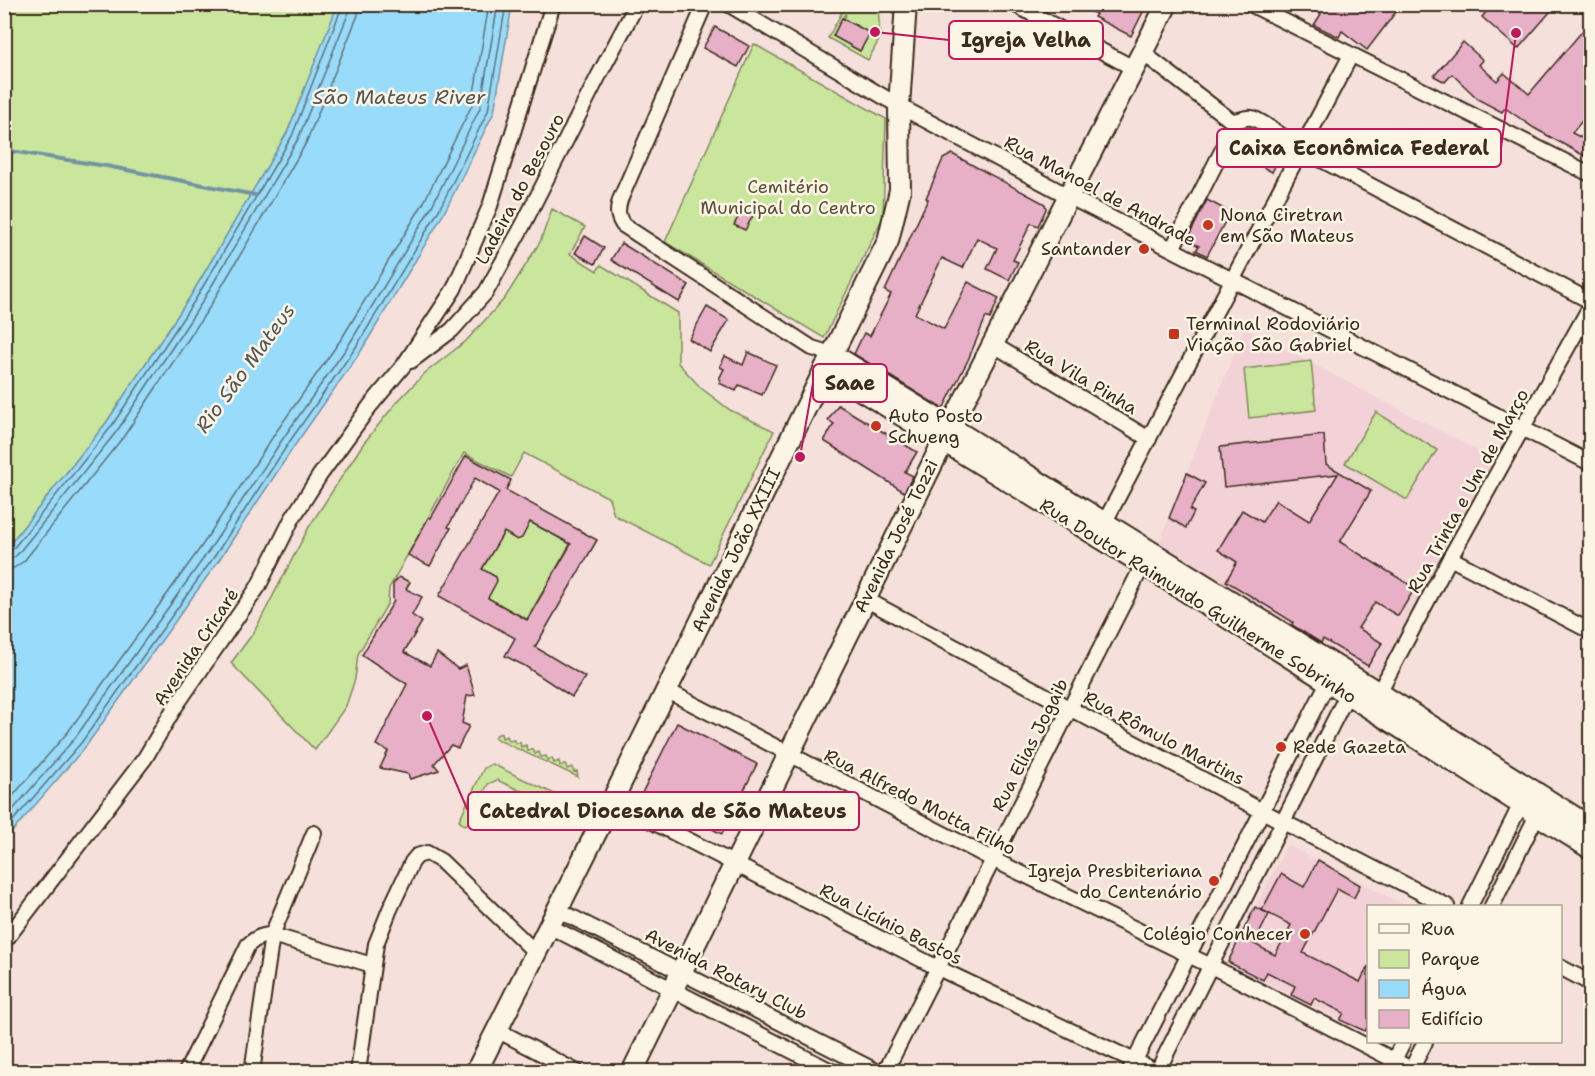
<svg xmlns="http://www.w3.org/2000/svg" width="1595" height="1076" font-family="'Shantell Sans',sans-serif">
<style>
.built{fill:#f2d2d6}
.green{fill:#cae69d;stroke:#82885e;stroke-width:1.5;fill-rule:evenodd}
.water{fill:#98dbfa;stroke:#7394a2;stroke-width:1.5}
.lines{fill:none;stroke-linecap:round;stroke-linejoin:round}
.shore{stroke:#607176;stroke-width:1.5}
.stream{stroke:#7394a2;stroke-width:4}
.building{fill:#e7b0c7;stroke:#3b2a1e;stroke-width:1.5;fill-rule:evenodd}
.street-casing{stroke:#3b2a1e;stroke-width:18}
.secondary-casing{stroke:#3b2a1e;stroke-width:24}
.street{stroke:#fcf5e5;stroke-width:14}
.secondary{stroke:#fcf5e5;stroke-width:20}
.poi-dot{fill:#c8321e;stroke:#fcf5e5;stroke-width:2}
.labels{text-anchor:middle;stroke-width:5;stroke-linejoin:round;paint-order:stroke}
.park-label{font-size:18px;fill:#585037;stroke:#fcf5e5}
.street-label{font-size:18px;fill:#3b2a1e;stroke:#fcf5e5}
.poi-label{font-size:18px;fill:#3b2a1e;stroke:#fcf5e5;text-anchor:start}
.water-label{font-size:20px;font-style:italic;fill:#525655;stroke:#fcf5e5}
.leader{fill:none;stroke:#c2185b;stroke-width:2}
.callout-dot{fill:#c2185b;stroke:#fcf5e5;stroke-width:2}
.callout{fill:#fcf5e5;stroke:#c2185b;stroke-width:2}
.callout-label{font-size:20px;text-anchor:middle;font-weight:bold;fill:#3b2a1e}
</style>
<rect width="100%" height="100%" fill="#f6e0dc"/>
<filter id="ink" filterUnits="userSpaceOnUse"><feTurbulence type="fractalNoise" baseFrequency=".0167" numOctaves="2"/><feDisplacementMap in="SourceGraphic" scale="12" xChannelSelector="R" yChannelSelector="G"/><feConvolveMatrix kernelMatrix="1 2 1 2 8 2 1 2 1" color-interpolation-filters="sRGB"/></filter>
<g filter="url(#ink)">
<g class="built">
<path d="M1244 328 1496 460 1378 679 1370 678 1158 546Z"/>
<path d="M1287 845 1407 906H1368V1034L1227 962Z"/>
</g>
<g class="green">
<path d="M5 5H338L287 133 190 297 106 423 5 550Z"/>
<path d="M846 5H878L880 38 868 60 828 38ZM845 14 846 15 844 19 868 33 870 29H872L860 51 833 36Z"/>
<path d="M754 44 886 119 883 217 824 338 665 242Z"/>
<path d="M552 209 585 227 570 254 597 271 601 265 678 313V363L701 388 730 410 774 431 709 564 614 515 609 498 524 453 511 477 464 453 393 581 389 588 388 603 358 654 355 679 346 706 315 750 231 663 254 632 309 527 363 444 397 402 425 373 466 341 505 298 540 242Z"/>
<path d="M1311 361 1316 410 1249 418 1244 369Z"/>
<path d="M1376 412 1437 450 1407 500 1345 463Z"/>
<path d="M514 513 570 544 527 619 471 589Z"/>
<path d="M501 733 502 738 507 736 509 741 514 740 515 744 520 742 521 747 526 745 528 751 533 749 535 754 539 752 541 757 546 756 548 760 552 758 554 763 559 761 560 766 565 764 567 769 572 767 574 772 577 771 578 777 494 738 496 735Z"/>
<path d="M492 764 565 799 562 804 556 807 497 780 488 784 470 821 465 825 461 823 459 820 484 768Z"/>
</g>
<path class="water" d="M338 4 512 5 494 112 444 213 361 351 295 445 219 560 86 746 5 840V550L106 423 190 297 287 133Z"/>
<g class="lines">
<g class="shore">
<path d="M4 553 12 550 111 427 195 300 292 136 343 4"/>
<path d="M4 560 11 559 17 555 117 431 201 304 298 139 349 12 350 4"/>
<path d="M4 569 14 568 24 561 124 436 209 308 306 143 358 15 359 4"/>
<path d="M4 806 68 732 201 547 276 432 342 338 424 202 472 105 489 4"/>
<path d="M4 820 75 738 208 552 284 437 350 343 432 206 480 108 498 4"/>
<path d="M4 831 81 743 214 557 290 441 356 347 439 210 488 111 506 4"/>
</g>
<path class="stream" d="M4 150 106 166 255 195"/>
</g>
<g class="building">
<path d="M1075 4H1147L1131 36 1094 17 1096 14Z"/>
<path d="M1308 4H1402L1367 50 1342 31 1339 37 1314 25 1321 14Z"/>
<path d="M1493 4H1557L1518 49 1482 17Z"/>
<path d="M842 18 870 33 860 51 833 36Z"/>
<path d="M1590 22V111L1572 133 1590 142V159L1534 128 1505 108 1502 112 1479 100 1452 74 1445 82 1434 76 1463 42 1483 60 1479 65 1497 81 1504 73 1529 94Z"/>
<path d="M715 27 749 46 738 67 703 48Z"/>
<path d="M1243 131 1283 151 1272 172 1232 151Z"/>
<path d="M952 154 1045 204 1046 209 1038 226 1031 223 1013 260 1018 262 1009 280 987 269 997 248 977 238 963 268 942 258 915 314 944 329 968 282 999 298 990 319 986 317 968 360 943 409 854 354 864 333 870 336 891 294 885 291 928 199 926 198 943 159Z"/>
<path d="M1207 200 1230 212 1207 256 1196 250 1199 246 1187 240Z"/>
<path d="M744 206 755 212 745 230 734 225Z"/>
<path d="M585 236 604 248 595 264 575 253Z"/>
<path d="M621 243 689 285 679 302 611 260Z"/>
<path d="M707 307 729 320 710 352 689 339Z"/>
<path d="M748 352 776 365 762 395 739 385 736 391 719 383 721 380 719 379 724 369 720 367 725 356 743 365Z"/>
<path d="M838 405 917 452 905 472 913 476 904 492 824 441 834 424 828 420Z"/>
<path d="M1324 435 1326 464 1371 491 1340 542 1415 588 1398 616 1375 602 1358 628 1382 643 1368 666 1323 639 1321 643 1292 625 1293 622 1226 581 1237 562 1218 550 1242 510 1262 522 1276 500 1309 521 1338 474 1224 487 1220 447Z"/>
<path d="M466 456 511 480 506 490 597 540 535 647 585 677 572 697 525 666 505 656 515 638 439 596 499 492 475 478 448 527 451 528 430 566 408 555 429 517 431 518ZM530 522 571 544 527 620 488 598 497 581 496 577 482 569 504 532 517 540 522 538Z"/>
<path d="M1187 473 1205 483 1190 510 1194 512 1186 528 1169 518Z"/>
<path d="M399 577 410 582 406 589 422 597 412 615 422 622 404 652 430 666 437 653 458 669 466 665 475 695 467 696 462 723 469 726 458 748 451 745 434 764 439 770 410 779 408 774 380 768 388 751 376 745 407 684 362 655 394 601 393 599V584Z"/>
<path d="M677 723 757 764 722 834 700 823 697 828 661 810 663 804 642 793Z"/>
<path d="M1318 860 1360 885 1354 898 1337 889 1303 953 1360 982 1368 966V1025L1365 1031 1340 1020 1344 1013 1314 998 1311 1005 1291 995 1295 986 1267 972 1263 980 1228 962 1255 907 1269 914 1254 944 1275 955 1291 925 1262 910 1281 874 1304 887Z"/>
</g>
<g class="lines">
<g class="street-casing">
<g id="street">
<path d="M705 4 620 200C617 210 617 216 623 225L812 348 832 354"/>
<path d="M728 4 899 106 1070 197 1590 463"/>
<path d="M1014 4 1135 69"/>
<path d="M1250 4 1590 174"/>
<path d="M1143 53 1229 119C1238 124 1243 116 1252 118 1263 121 1290 142 1301 149L1590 301"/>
<path d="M1172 249 1226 143"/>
<path d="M994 345 1149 439"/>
<path d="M411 361 452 330 486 292 522 227 599 75 637 4"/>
<path d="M1100 531 1351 55"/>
<path d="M1450 558 1590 631"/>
<path d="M865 599 1262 811 1447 906"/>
<path d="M666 690 992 859 1211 966 1417 1072"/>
<path d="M1375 700 1450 558 1590 307"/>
<path d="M612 801 938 968 1158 1072"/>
<path d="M1470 906 1524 798"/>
<path d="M1492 906 1540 809"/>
<path d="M556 909 878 1072"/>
<path d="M549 926 833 1072"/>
<path d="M4 942 145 758 175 707 258 587 292 519 320 475 370 406 404 365 454 289 490 206 553 4"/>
<path d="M1560 967 1590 983"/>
<path d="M497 1030 577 1072"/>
<path d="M186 1072 248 945C256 938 262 935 272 935L372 965"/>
<path d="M252 1072 272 935 314 833"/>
<path d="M358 1072 376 944 390 909 412 862 417 856 427 853 441 861 535 952"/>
<path d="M885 1072 1147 557"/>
<path d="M1129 1072 1328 682"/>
<path d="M1157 1072 1347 695"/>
<path d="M1388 1072 1403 1042"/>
<path d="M1410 1072 1425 1042"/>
</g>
</g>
<g class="secondary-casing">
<g id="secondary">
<path d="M832 354 1379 693 1590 827"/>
<path d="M825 368 1143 564 1590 848"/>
<path d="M476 1072 612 801 888 241 900 190 899 106 906 4"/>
<path d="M632 1072 951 426 1167 4"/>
</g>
</g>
<use href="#street" class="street"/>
<use href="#secondary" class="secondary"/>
</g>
</g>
<g class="poi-dot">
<circle cx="1208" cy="225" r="6"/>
<circle cx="1144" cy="249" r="6"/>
<rect x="1168" y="328" width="12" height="12" rx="3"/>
<circle cx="876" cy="426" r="6"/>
<circle cx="1281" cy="747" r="6"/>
<circle cx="1214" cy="881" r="6"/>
<circle cx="1305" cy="934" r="6"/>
</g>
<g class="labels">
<g class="park-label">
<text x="788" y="193">Cemitério<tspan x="788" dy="21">Municipal do Centro</tspan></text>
</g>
<g class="street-label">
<text transform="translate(520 189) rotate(-62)" y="6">Ladeira do Besouro</text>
<text transform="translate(1100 191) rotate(28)" y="6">Rua Manoel de Andrade</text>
<text transform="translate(1081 377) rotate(31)" y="6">Rua Vila Pinha</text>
<text transform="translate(1468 491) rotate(-61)" y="6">Rua Trinta e Um de Março</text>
<text transform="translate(896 536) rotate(-64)" y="6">Avenida José Tozzi</text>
<text transform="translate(736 550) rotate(-64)" y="6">Avenida João XXIII</text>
<text transform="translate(1198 601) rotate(32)" y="6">Rua Doutor Raimundo Guilherme Sobrinho</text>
<text transform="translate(196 647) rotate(-56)" y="6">Avenida Cricaré</text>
<text transform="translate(1164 738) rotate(28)" y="6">Rua Rômulo Martins</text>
<text transform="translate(1030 745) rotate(-63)" y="6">Rua Elias Jogaib</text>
<text transform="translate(920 802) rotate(27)" y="6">Rua Alfredo Motta Filho</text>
<text transform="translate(891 924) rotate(27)" y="6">Rua Licínio Bastos</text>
<text transform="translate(726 974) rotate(27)" y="6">Avenida Rotary Club</text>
</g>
<g class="poi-label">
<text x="1220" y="221">Nona Ciretran<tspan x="1220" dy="21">em São Mateus</tspan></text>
<text x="1132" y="255" text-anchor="end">Santander</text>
<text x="1186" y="330">Terminal Rodoviário<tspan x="1186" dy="21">Viação São Gabriel</tspan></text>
<text x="888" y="422">Auto Posto<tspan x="888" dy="21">Schueng</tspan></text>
<text x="1293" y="753">Rede Gazeta</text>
<text x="1202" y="877" text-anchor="end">Igreja Presbiteriana<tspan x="1202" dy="21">do Centenário</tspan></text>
<text x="1293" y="940" text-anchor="end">Colégio Conhecer</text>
</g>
<g class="water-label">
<text x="399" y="104">São Mateus River</text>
<text transform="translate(245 368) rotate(-54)" y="7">Rio São Mateus</text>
</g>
</g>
<path class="leader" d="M875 32L949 40M1516 33L1501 148M800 457L813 383M427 716L468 811"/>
<g class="callout-dot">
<circle cx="875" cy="32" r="6"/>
<circle cx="1516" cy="33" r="6"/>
<circle cx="800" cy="457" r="6"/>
<circle cx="427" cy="716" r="6"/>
</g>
<g class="callout">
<rect x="949" y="21" width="154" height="38" rx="6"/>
<rect x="1217" y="129" width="284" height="38" rx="6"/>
<rect x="813" y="364" width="74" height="38" rx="6"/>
<rect x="468" y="792" width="391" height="38" rx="6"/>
</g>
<g class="callout-label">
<text x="1026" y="47">Igreja Velha</text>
<text x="1359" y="155">Caixa Econômica Federal</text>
<text x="850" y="390">Saae</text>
<text x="663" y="818">Catedral Diocesana de São Mateus</text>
</g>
<rect width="1595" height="1076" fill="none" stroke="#fcf5e5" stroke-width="24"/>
<rect x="12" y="12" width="1571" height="1052" fill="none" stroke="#3b2a1e" stroke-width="2" filter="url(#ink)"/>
<rect x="1367" y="905" width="195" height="138" fill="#fcf5e5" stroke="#afa495" stroke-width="1.5"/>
<rect x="1379" y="924" width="30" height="9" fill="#fcf5e5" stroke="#afa495" stroke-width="1.5"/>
<text x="1421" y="935" font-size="18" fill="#3b2a1e">Rua</text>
<rect x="1379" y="950" width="30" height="18" fill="#cae69d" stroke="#afa495" stroke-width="1.5"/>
<text x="1421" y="965" font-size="18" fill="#3b2a1e">Parque</text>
<rect x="1379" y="980" width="30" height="18" fill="#98dbfa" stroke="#afa495" stroke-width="1.5"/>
<text x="1421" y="995" font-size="18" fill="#3b2a1e">Água</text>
<rect x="1379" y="1010" width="30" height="18" fill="#e7b0c7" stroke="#afa495" stroke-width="1.5"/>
<text x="1421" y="1025" font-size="18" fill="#3b2a1e">Edifício</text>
</svg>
